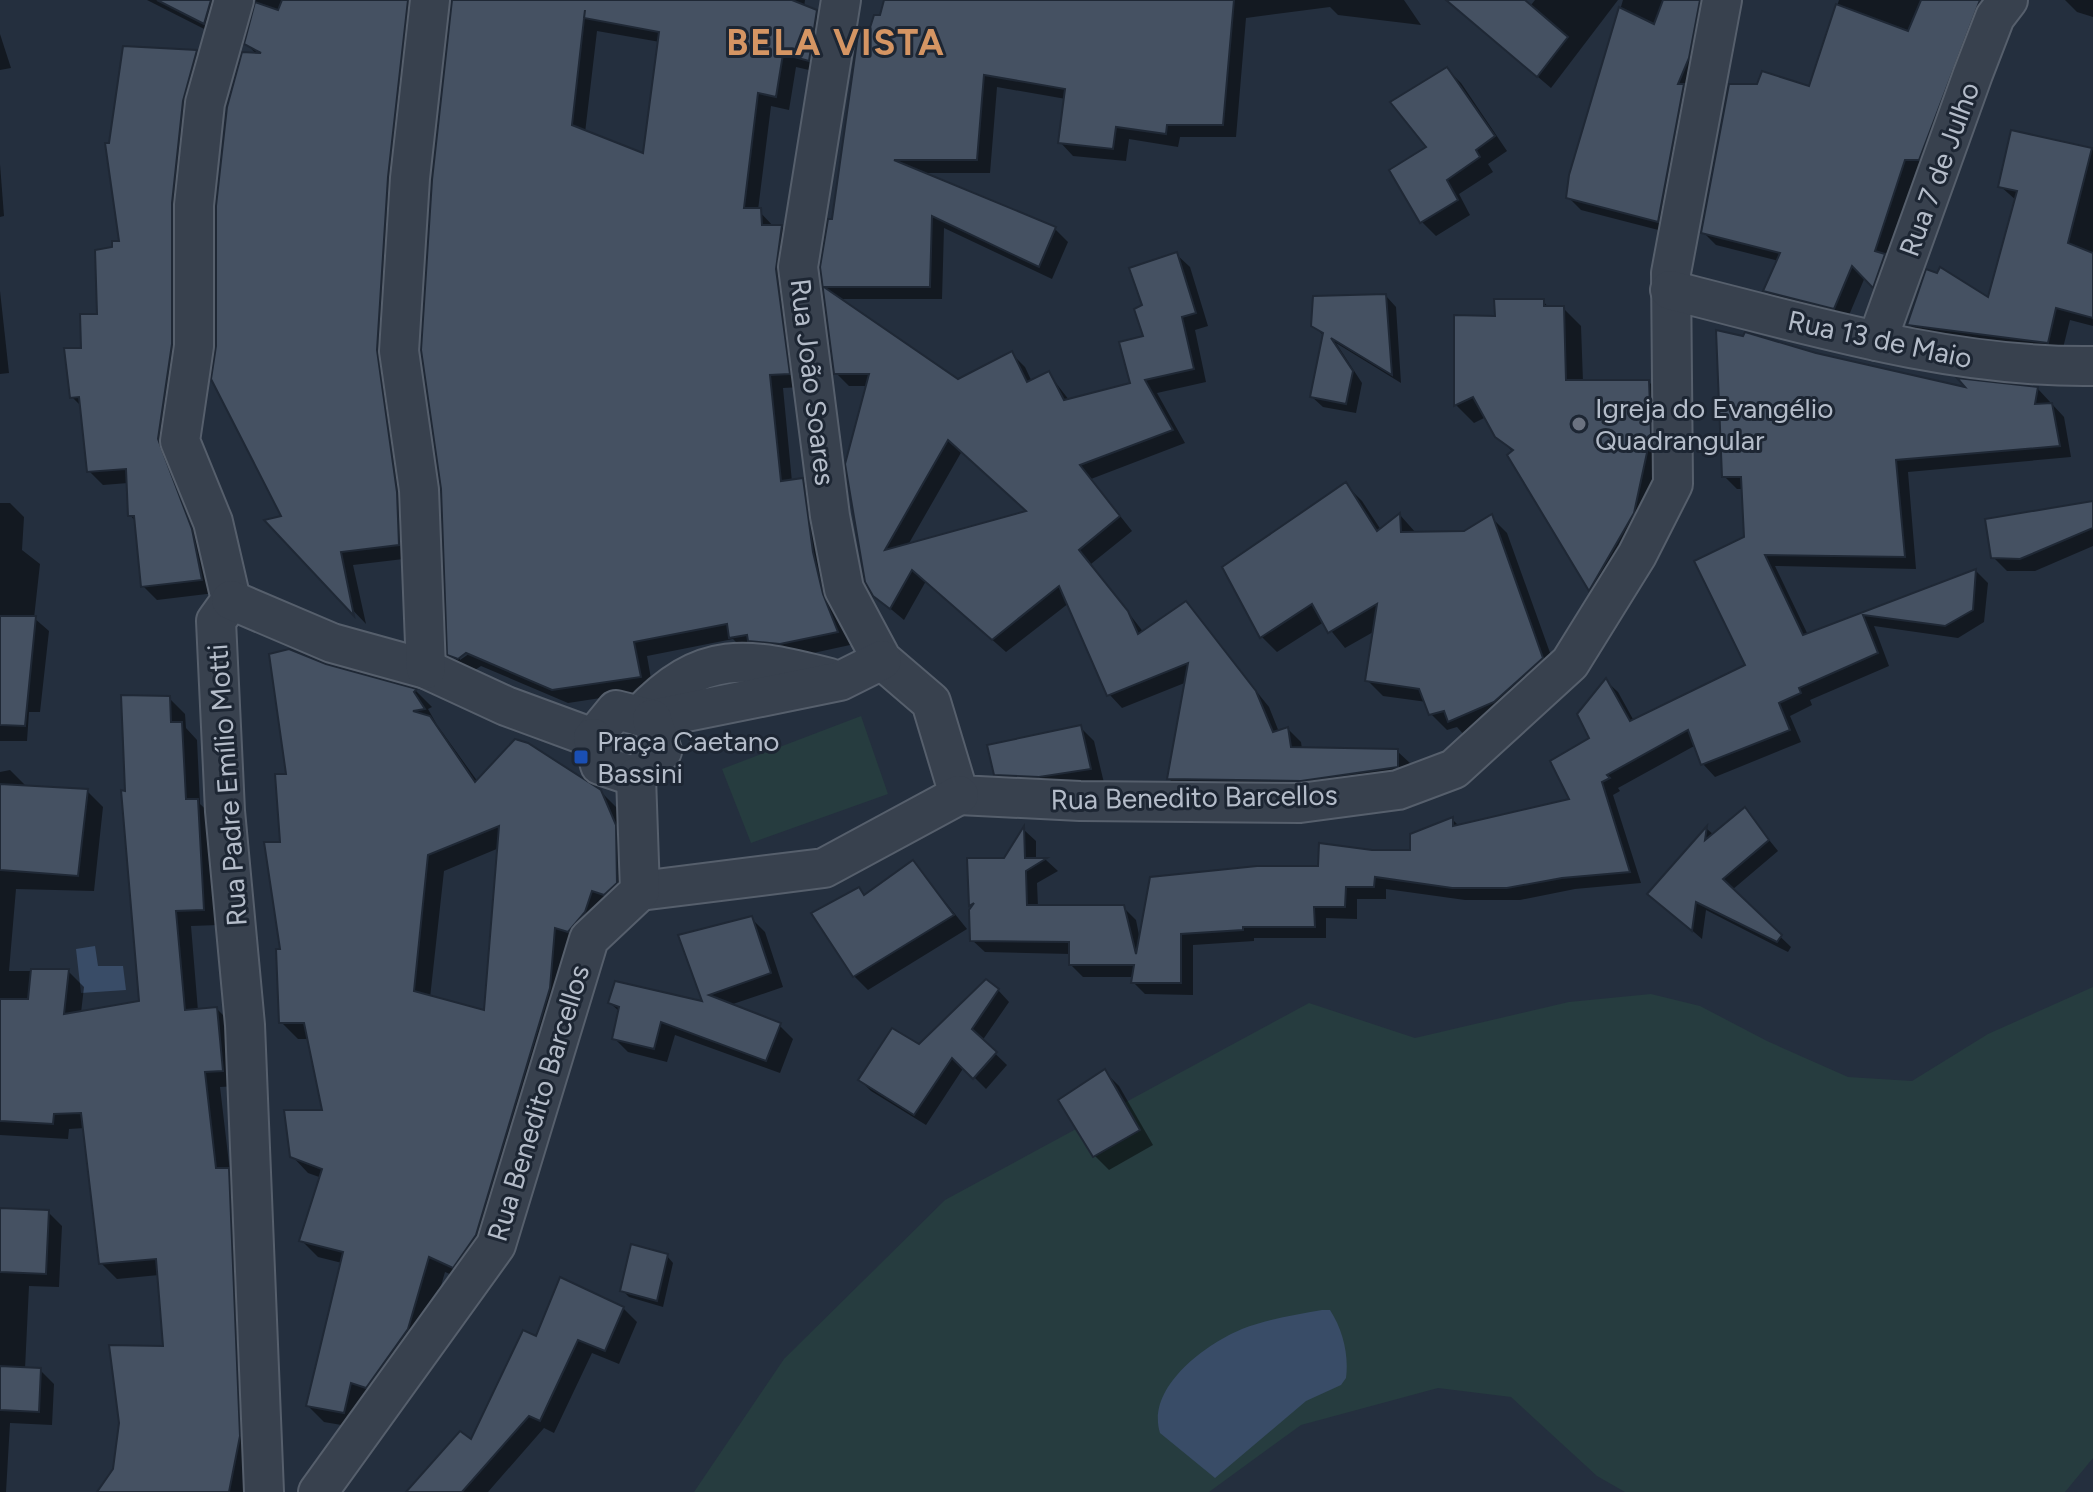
<svg xmlns="http://www.w3.org/2000/svg" width="2093" height="1492" font-family="Figtree,sans-serif">
<style>
.green{fill:#263c3f}
.water{fill:#394c67}
.shadow{fill:#0007;fill-rule:evenodd}
.building{fill:#455162;stroke:#1f2835;stroke-width:2;fill-rule:evenodd}
.lines{fill:none;stroke-linecap:round;stroke-linejoin:round}
.minor-casing{stroke:#565f6c;stroke-width:42}
.minor{stroke:#38414e;stroke-width:38}
.worship-dot{fill:#6b7280;stroke:#1d2633;stroke-width:3}
.transit-dot{fill:#1a4fb4;stroke:#1d2633;stroke-width:3}
.labels{text-anchor:middle;stroke-width:6;stroke-linejoin:round;paint-order:stroke}
.street-label{font-size:28px;fill:#b4bcc9;stroke:#1d2633}
.poi-label{font-size:28px;fill:#b4bcc9;stroke:#1d2633;text-anchor:start}
.district-label{font-size:36px;font-weight:bold;letter-spacing:2px;fill:#d59563;stroke:#1d2633}
</style>
<rect width="100%" height="100%" fill="#242f3e"/>
<g class="green">
<path d="M861 716 888 794 751 843 722 769Z"/>
<path d="M2093 987V1458L2065 1492H1625L1597 1476 1511 1397 1438 1388 1301 1425 1209 1492H694L784 1359 945 1200 1309 1003 1415 1038 1569 1002 1651 994 1700 1006 1767 1041 1848 1077 1912 1081 1988 1034Z"/>
</g>
<g class="water">
<path d="M95 946 98 966H123L126 990 81 993 76 949Z"/>
<path d="M1322 1310H1330C1343 1330 1349 1355 1346 1378L1341 1385 1306 1401 1215 1478 1160 1433C1146 1388 1204 1345 1242 1329 1267 1319 1295 1315 1322 1310Z"/>
</g>
<g class="shadow">
<path d="M147 0H234L218 36Z"/>
<path d="M256 0H429L421 12 412 558 353 565 366 624 268 521 284 517 218 346 257 55 247 44Z"/>
<path d="M453 0H805L804 7 826 24 822 73 796 67 789 110 771 106 758 210 774 227H782L795 241 802 387 783 388 792 482 802 480 816 494 835 609 850 645 795 657 744 650 733 639 647 656 653 690 568 703 481 666 472 672 449 654ZM597 31 660 42 645 156 585 133ZM476 649 460 660V656Z"/>
<path d="M886 0H1404L1421 25 1338 15 1330 7 1246 18 1236 137H1180L1178 147 1129 139 1126 161 1073 156 1060 142 1066 99 997 87 990 173H920L1055 229 1068 242 1052 279 944 228 942 299H838L958 381 1012 354 1025 367 1032 382 1049 374 1069 400 1132 384 1146 337 1144 306 1176 254 1190 267 1208 326 1195 330 1206 382 1157 393 1185 443 1091 479 1132 531 1091 564 1144 633 1186 604 1269 707 1279 732 1288 729 1301 742 1302 749 1397 751 1411 764 1410 779 1183 792 1169 779 1187 682 1122 708 1109 694 1069 603 1006 652 926 581 904 620 874 595 868 386H849L836 373 822 267 870 34 882 17ZM962 451 1029 512 908 545Z"/>
<path d="M1482 0H1526L1531 5 1535 0H1618L1551 88 1482 29Z"/>
<path d="M1623 0H1717L1670 233 1581 210 1568 197 1571 175Z"/>
<path d="M1839 0H1971L1987 21 1931 171H1918L1888 260 1885 298 1865 277 1847 320 1778 303 1766 291 1779 261 1716 245 1703 232 1810 88Z"/>
<path d="M2065 0H2093V17L2077 12Z"/>
<path d="M0 34 11 68 0 70Z"/>
<path d="M124 48 196 52 210 65 185 218 205 544 215 593 157 600 143 586 136 522 130 515 128 483 103 485 89 471 82 407 72 397 84 350 99 316 114 249 121 243 111 145Z"/>
<path d="M1447 69 1461 83 1507 151 1488 164 1493 172 1459 194 1470 215 1436 236 1422 222 1392 171 1429 148Z"/>
<path d="M2013 132 2093 150V326L2070 320 2061 356 1922 337 1909 324 1990 300 2017 201 2000 186Z"/>
<path d="M0 164 4 216 0 217Z"/>
<path d="M0 291 9 373 0 374Z"/>
<path d="M1386 296 1396 307 1401 383 1336 343 1362 383 1356 413 1323 407 1312 397 1325 337 1313 325Z"/>
<path d="M1543 301 1549 308H1563L1581 326 1583 382H1649L1667 400 1651 531 1607 607 1590 590 1510 455 1513 452 1497 436 1486 417 1474 423 1456 405V317L1497 318Z"/>
<path d="M1816 355 1971 390 2038 389 2064 417 2071 457 1908 472 1916 569 1775 566 1808 635 1976 571 1988 583 1984 622 1958 638 1874 626 1889 666 1810 700 1812 705 1790 716 1801 742 1715 777 1703 764 1696 745 1618 788 1620 791 1613 795 1641 883 1575 889 1520 900H1465L1386 889V899H1357V919L1326 918V938H1254V941L1193 945V995L1145 994 1133 982 1134 977H1083L1071 965V954L985 952 972 940 969 860H1005L1024 830 1036 841V860H1046L1058 871 1037 883 1038 907H1123L1136 920 1140 940 1319 868 1372 852H1412L1453 820 1459 826 1572 801 1606 681 1618 692 1634 721 1748 666 1744 489H1737L1724 476Z"/>
<path d="M1346 485 1362 501 1381 530 1400 515 1416 533H1465L1491 517 1507 533 1558 675 1466 737 1457 727 1447 730 1431 714 1427 702 1383 696 1367 680 1375 631 1345 648 1324 622 1277 652 1261 636Z"/>
<path d="M0 503H10L24 517 22 550 40 564 34 618 49 631 40 712H29L27 741H0Z"/>
<path d="M2093 503V546L2035 571H2007L1993 557Z"/>
<path d="M325 666 416 691 432 707 428 709 437 725 478 782 600 791 617 808 631 842 620 910 469 1282 445 1272 424 1345 359 1428 324 1422 308 1406 342 1263 318 1257 302 1241 322 1178 308 1173 292 1156 325 1112 310 1039H298L281 1022 283 844 288 776ZM499 848 486 1012 430 998 444 871Z"/>
<path d="M169 698 185 714 186 728 197 740 200 804 214 817 219 925 191 926 198 1011 217 1009 233 1025 238 1086 220 1087 230 1172 244 1186 248 1492H120L115 1469 165 1348 159 1275 117 1279 101 1263 85 1128 69 1129 68 1139 0 1135V772L10 770 26 786 87 791 103 807 94 891 16 889 9 971H68L84 987 81 1013 141 1003 127 793Z"/>
<path d="M1080 727 1094 741 1104 783 1010 788 996 774Z"/>
<path d="M1745 810 1778 851 1732 890 1791 947 1788 952 1706 910 1702 939 1650 894 1707 829 1714 835Z"/>
<path d="M913 862 967 929 868 990 854 976 859 889 866 896Z"/>
<path d="M751 918 765 932 783 987 730 1005 779 1025 793 1039 780 1073 675 1035 667 1062 628 1052 614 1038 620 1012 610 1003 706 1004 681 936Z"/>
<path d="M998 990 1009 1002 982 1041 1007 1065 986 1089 964 1067 926 1125 871 1091 860 1080 919 1047Z"/>
<path d="M1105 1072 1119 1086 1153 1145 1109 1170 1095 1156Z"/>
<path d="M0 1210 48 1212 62 1226 59 1287 29 1286 25 1369 40 1370 54 1384 52 1425 10 1423 6 1492H0Z"/>
<path d="M667 1256 673 1263 663 1307 629 1297 622 1290Z"/>
<path d="M623 1308 637 1322 619 1364 592 1353 554 1433 544 1428 488 1492H438L537 1339Z"/>
</g>
<g class="building">
<path d="M157 0H211L204 24Z"/>
<path d="M282 0H408L388 177 377 350 397 492 399 545 341 552 354 616 264 520 281 516 211 379 216 346V206L227 107 242 52 261 53 244 44 255 2 278 10Z"/>
<path d="M452 0H792L817 10 809 61 783 54 776 97 758 93 744 208H761L762 225H782L776 269 790 374 770 375 781 481 803 478 813 552 823 594 838 632 780 644 748 641 747 635 729 638 727 624 634 642 641 677 552 690 466 653 458 659 447 655 441 489 421 350 432 180ZM585 10 584 18 659 32 643 153 572 125Z"/>
<path d="M884 0H1234L1223 125H1167L1166 134 1116 127 1113 149 1058 143 1065 89 984 75 977 160H894L1056 227 1039 267 932 216 930 287H824L958 379 1012 351 1027 382 1049 371 1064 400 1130 383 1119 342 1143 336 1134 309 1142 305 1129 268 1177 252 1196 313 1182 317 1194 369 1145 380 1173 430 1080 465 1120 516 1079 550 1128 611 1138 634 1186 601 1256 691 1273 732 1288 727 1291 747 1398 749V767L1301 781 1167 779 1188 663 1107 696 1059 586 992 640 912 570 890 609 873 596 865 582 845 464 869 374H834L820 267 828 219H832L859 27 869 31 874 15H880ZM948 440 1026 511 885 550Z"/>
<path d="M1446 0H1525L1568 37 1537 77Z"/>
<path d="M1663 0H1700L1689 58 1678 84H1684L1658 222 1566 198 1569 175 1619 7 1654 24Z"/>
<path d="M1921 0H1980L1919 160H1905L1875 251 1885 254 1873 288 1852 266 1834 309 1763 291 1780 253 1701 233 1729 84H1757L1762 71 1809 86 1836 4 1908 31Z"/>
<path d="M123 46 197 50 183 101 172 203V344L158 439 192 529 202 580 141 587 134 516H128L126 469 87 472 79 397 70 398 64 348H81L80 314H97L95 250 112 247V241H119L105 143H109Z"/>
<path d="M1447 67 1495 136 1476 150 1480 157 1447 180 1458 200 1420 223 1389 170 1426 147 1390 102Z"/>
<path d="M2011 130 2092 148 2068 243 2093 253V318L2056 308 2048 343 1907 325 1926 269 1937 273 1940 267 1988 297 2017 191 1998 187Z"/>
<path d="M1386 294 1392 375 1331 338 1353 371 1346 404 1310 397 1323 333 1311 326 1313 296Z"/>
<path d="M1494 299H1544V306H1564L1566 380H1649L1651 434 1634 513 1589 591 1507 455 1513 450 1495 437 1473 397 1454 406V315L1495 316Z"/>
<path d="M1716 330 1743 336 1745 332 1816 353 1965 387 1957 378 2038 387 2035 404 2052 403 2060 446 1896 460 1905 557 1765 555 1803 635 1976 569 1973 610 1945 626 1863 615 1878 653 1799 688 1801 693 1779 703 1790 730 1701 765 1688 730 1607 775 1610 778 1602 782 1630 872 1562 878 1507 888H1452L1375 877 1374 887H1346L1345 907H1314L1315 927H1243V930L1181 934V983H1131L1134 965H1069V942L970 941 969 910 974 903 969 906 967 858H1004L1024 826 1025 858H1047L1026 871 1027 905H1124L1136 954 1150 877 1257 866H1318L1319 843 1372 850H1410V834L1453 817V826L1569 799 1550 761 1589 738 1577 714 1606 678 1630 721 1745 665 1694 561 1744 537 1741 477H1722Z"/>
<path d="M1346 482 1377 531 1400 513 1401 532 1464 531 1492 514 1543 658 1494 702 1448 722 1444 711 1429 715 1419 689 1365 681 1377 604 1328 633 1312 604 1260 638 1222 567Z"/>
<path d="M2093 501V528L2020 559 1991 558 1985 519Z"/>
<path d="M0 616H36L25 726 0 725Z"/>
<path d="M289 649 326 664 417 689 414 692 425 709 413 711 430 716 475 782 515 739 528 743 601 790 616 825 617 883 604 895 592 891 585 912 568 932 555 928 550 988 476 1235 453 1268 429 1257 408 1329 366 1388 351 1383 344 1413 306 1406 343 1252 299 1241 322 1169 290 1157 284 1110H322L304 1023H279L276 949H280L264 842H280L275 774H286L269 654ZM499 826 484 1010 414 991 428 855Z"/>
<path d="M121 695 170 696 171 722H182L186 799H198L204 910 176 911 185 1010 217 1007 223 1071 205 1072 216 1168H229L240 1436 229 1492H97L113 1469 119 1423 109 1345 163 1346 156 1259 99 1264 81 1113 54 1114 53 1124 0 1121V999H28L31 969H69L64 1014 139 1001 121 790 125 791Z"/>
<path d="M1081 725 1091 769 1039 777 994 775 987 745Z"/>
<path d="M0 784 88 789 78 876 0 870Z"/>
<path d="M1745 807 1769 840 1723 879 1782 935 1777 942 1696 902 1692 931 1647 894 1707 826 1705 840Z"/>
<path d="M913 860 954 915 853 977 811 913 859 887 864 895Z"/>
<path d="M752 916 771 973 709 995 781 1023 766 1061 661 1022 654 1049 612 1039 619 1007 608 1003 615 981 702 1001 678 935Z"/>
<path d="M986 979 999 989 972 1029 997 1052 973 1079 952 1058 914 1115 858 1080 892 1028 919 1044Z"/>
<path d="M1105 1069 1140 1130 1093 1157 1058 1100Z"/>
<path d="M0 1208 49 1210 46 1274 0 1272Z"/>
<path d="M631 1244 668 1254 657 1301 620 1291Z"/>
<path d="M560 1277 624 1307 605 1351 578 1340 540 1421 529 1416 462 1492H406L460 1431 471 1439 523 1330 536 1336Z"/>
<path d="M0 1366 41 1368 39 1412 0 1410Z"/>
</g>
<g class="lines">
<g class="minor-casing">
<g id="minor">
<path d="M234 0 205 103 194 205V346L180 441 213 522 231 600 216 621 225 811 245 1025 264 1492"/>
<path d="M841 0 798 267 830 516 844 589 882 660 931 702 959 795 1080 801 1300 803 1398 790 1454 769 1570 663 1637 555 1673 484 1671 273 1722 0"/>
<path d="M1670 290C1810 325 1949 368 2093 366"/>
<path d="M1877 341 1973 74 1995 17 2008 0"/>
<path d="M231 600 332 643 426 669 506 706 593 738"/>
<path d="M426 669 419 490 399 351 410 178 430 0"/>
<path d="M639 716C703 648 746 657 830 678"/>
<path d="M593 738 616 710 652 719 840 681 882 660"/>
<path d="M593 738 600 765 636 777"/>
<path d="M636 777 662 751 652 719"/>
<path d="M640 891 824 868 959 795"/>
<path d="M318 1492 496 1245 589 939 640 891 636 777"/>
</g>
</g>
<use href="#minor" class="minor"/>
</g>
<circle class="worship-dot" cx="1579" cy="424" r="8"/>
<rect class="transit-dot" x="573" y="749" width="16" height="16" rx="4"/>
<g class="labels">
<g class="street-label">
<text transform="translate(1939 169) rotate(-70)" y="10">Rua 7 de Julho</text>
<text transform="translate(1880 339) rotate(12)" y="10">Rua 13 de Maio</text>
<text transform="translate(813 382) rotate(83)" y="10">Rua João Soares</text>
<text transform="translate(227 785) rotate(-94)" y="10">Rua Padre Emílio Motti</text>
<text transform="translate(1194 797) rotate(-1)" y="10">Rua Benedito Barcellos</text>
<text transform="translate(538 1103) rotate(-73)" y="10">Rua Benedito Barcellos</text>
</g>
<g class="poi-label">
<text x="1595" y="418">Igreja do Evangélio<tspan x="1595" dy="32">Quadrangular</tspan></text>
<text x="597" y="751">Praça Caetano<tspan x="597" dy="32">Bassini</tspan></text>
</g>
<g class="district-label">
<text x="836" y="55">BELA VISTA</text>
</g>
</g>
</svg>
